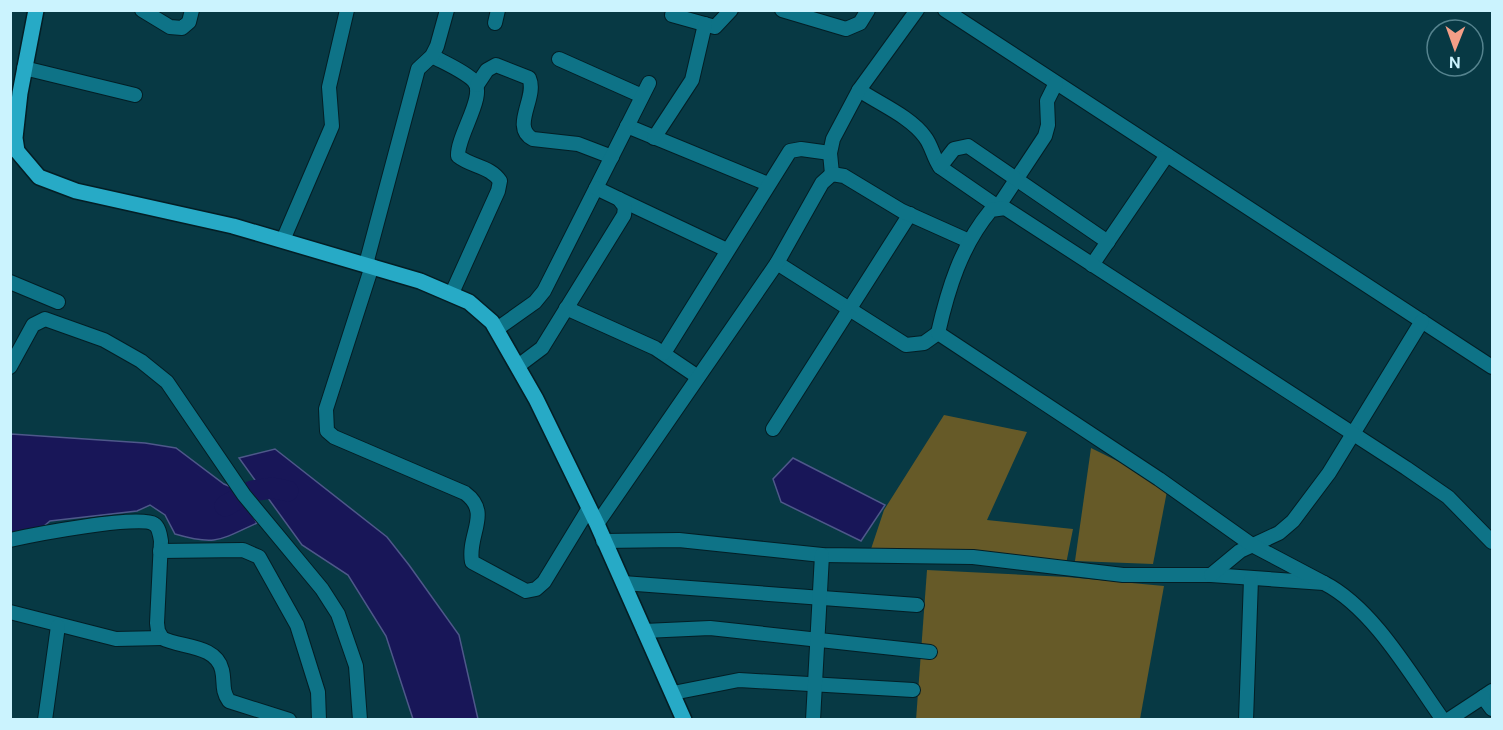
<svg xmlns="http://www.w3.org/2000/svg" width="1503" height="730" font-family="'DM Sans',sans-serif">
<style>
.green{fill:#665a28}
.water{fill:#181658;stroke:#4e588a;stroke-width:1.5}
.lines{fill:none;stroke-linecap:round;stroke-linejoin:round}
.river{stroke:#181658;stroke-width:21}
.minor-casing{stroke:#031e25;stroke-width:16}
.major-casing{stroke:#031e25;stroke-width:18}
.minor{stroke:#0e7387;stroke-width:14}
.major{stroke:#27aac6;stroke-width:15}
</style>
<rect width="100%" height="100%" fill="#073944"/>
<g class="green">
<path d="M944 415 1027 432 987 520 1073 529 1066 564 902 556 871 549 884 510Z"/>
<path d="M1091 448 1168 486 1153 564 1075 561Z"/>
<path d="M927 570 1067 577 1164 586 1140 719 916 720Z"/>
</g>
<g class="water">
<path d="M11 434 145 443 176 448 224 484 236 489 257 523C220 540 216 546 175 534L165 515 150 505 137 511 50 521 37 532 11 538Z"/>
<path d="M275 449 387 537 409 565 459 635 478 719H413L386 636 348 575 302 545 239 458Z"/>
<path d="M793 458 885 505 861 541 781 502 773 479Z"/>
</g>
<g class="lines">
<path class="river" d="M225 506 252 491 273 488 288 491"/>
<g class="minor-casing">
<g id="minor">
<path d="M142 10 170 27 182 28 189 22 192 10"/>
<path d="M782 10 846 29 860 23 868 10"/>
<path d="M945 10 1492 367"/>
<path d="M672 15 715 27 731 10"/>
<path d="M495 23 498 10"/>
<path d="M432 56C445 63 462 70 473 80 488 94 457 135 458 156 472 167 490 166 500 181L498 191 452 293"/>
<path d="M559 59 642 96"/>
<path d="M24 68 135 95"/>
<path d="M477 85 487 70 496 65 529 78C538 97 510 127 533 139L578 144 612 157"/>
<path d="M859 90C880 104 911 117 925 137 932 146 933 157 940 167L998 207 1045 136 1048 125 1047 101 1056 83"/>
<path d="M627 126 768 184"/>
<path d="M654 138 692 80 705 24"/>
<path d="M940 167 954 149 968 146 1108 242"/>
<path d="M832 174 830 153 833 139 859 90 917 10"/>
<path d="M619 199 727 250"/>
<path d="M283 240 332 126 329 87 347 10"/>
<path d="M777 263 906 345 924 343 938 333"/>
<path d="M366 264 418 69 432 56 437 46 447 10"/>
<path d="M1092 265 1167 155"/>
<path d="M372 266 326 409 327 431 334 437 465 493C492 513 467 534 472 562L526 591 536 589 544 582 589 508"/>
<path d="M10 282 58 302"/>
<path d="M566 308 655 348 698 377"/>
<path d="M497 329 535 302 544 291 649 83"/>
<path d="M664 353 790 151 801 149 830 153"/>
<path d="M518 366 542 348 624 215 625 207 619 199 596 188"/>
<path d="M10 367 33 325 45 319 104 340 141 361 167 382 244 495 322 589 338 614 356 666 360 720"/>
<path d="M773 429 910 214"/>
<path d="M597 524 777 263 822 183 832 174 844 176 902 211 969 241"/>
<path d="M10 540C32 535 140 514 154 524 159 527 160 535 161 541L157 623 158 631 162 638C180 648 216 644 222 670 225 682 221 690 229 701L289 720"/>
<path d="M603 541 679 540 822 555 973 557 1123 575H1211L1324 583C1373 608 1411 675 1443 720"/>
<path d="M160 551 243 550 259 557 297 625 318 692 319 720"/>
<path d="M1211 575 1240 551 1279 533 1293 521 1329 473 1422 321"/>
<path d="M623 583 917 605"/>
<path d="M1324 583 1252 545 1159 479 938 333C948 289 961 246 991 210L1005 208 1406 468 1448 497 1492 542"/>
<path d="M10 612 116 639 162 638"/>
<path d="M644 631 710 628 930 652"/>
<path d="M1492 691 1483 697 1492 709"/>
<path d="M673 693 739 680 913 690"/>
<path d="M45 720 58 626"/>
<path d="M813 720 822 555"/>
<path d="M1246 720 1251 579"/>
<path d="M1448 720 1483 697"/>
</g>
</g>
<g class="major-casing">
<path id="major" d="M36 10 20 93 15 138 17 151 39 177 76 191 233 226 420 281 469 302 492 322 536 399 597 524 684 720"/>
</g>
<use href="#minor" class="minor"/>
<use href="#major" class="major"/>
</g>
<rect width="1503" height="730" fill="none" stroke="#cbf3fe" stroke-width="24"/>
<g transform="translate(1455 48) rotate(181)"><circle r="28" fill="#073944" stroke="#55838e" stroke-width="1.5"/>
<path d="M0-4.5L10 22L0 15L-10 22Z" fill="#f49e87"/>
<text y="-9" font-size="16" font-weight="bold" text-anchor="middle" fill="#cbf3fe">N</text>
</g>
</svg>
